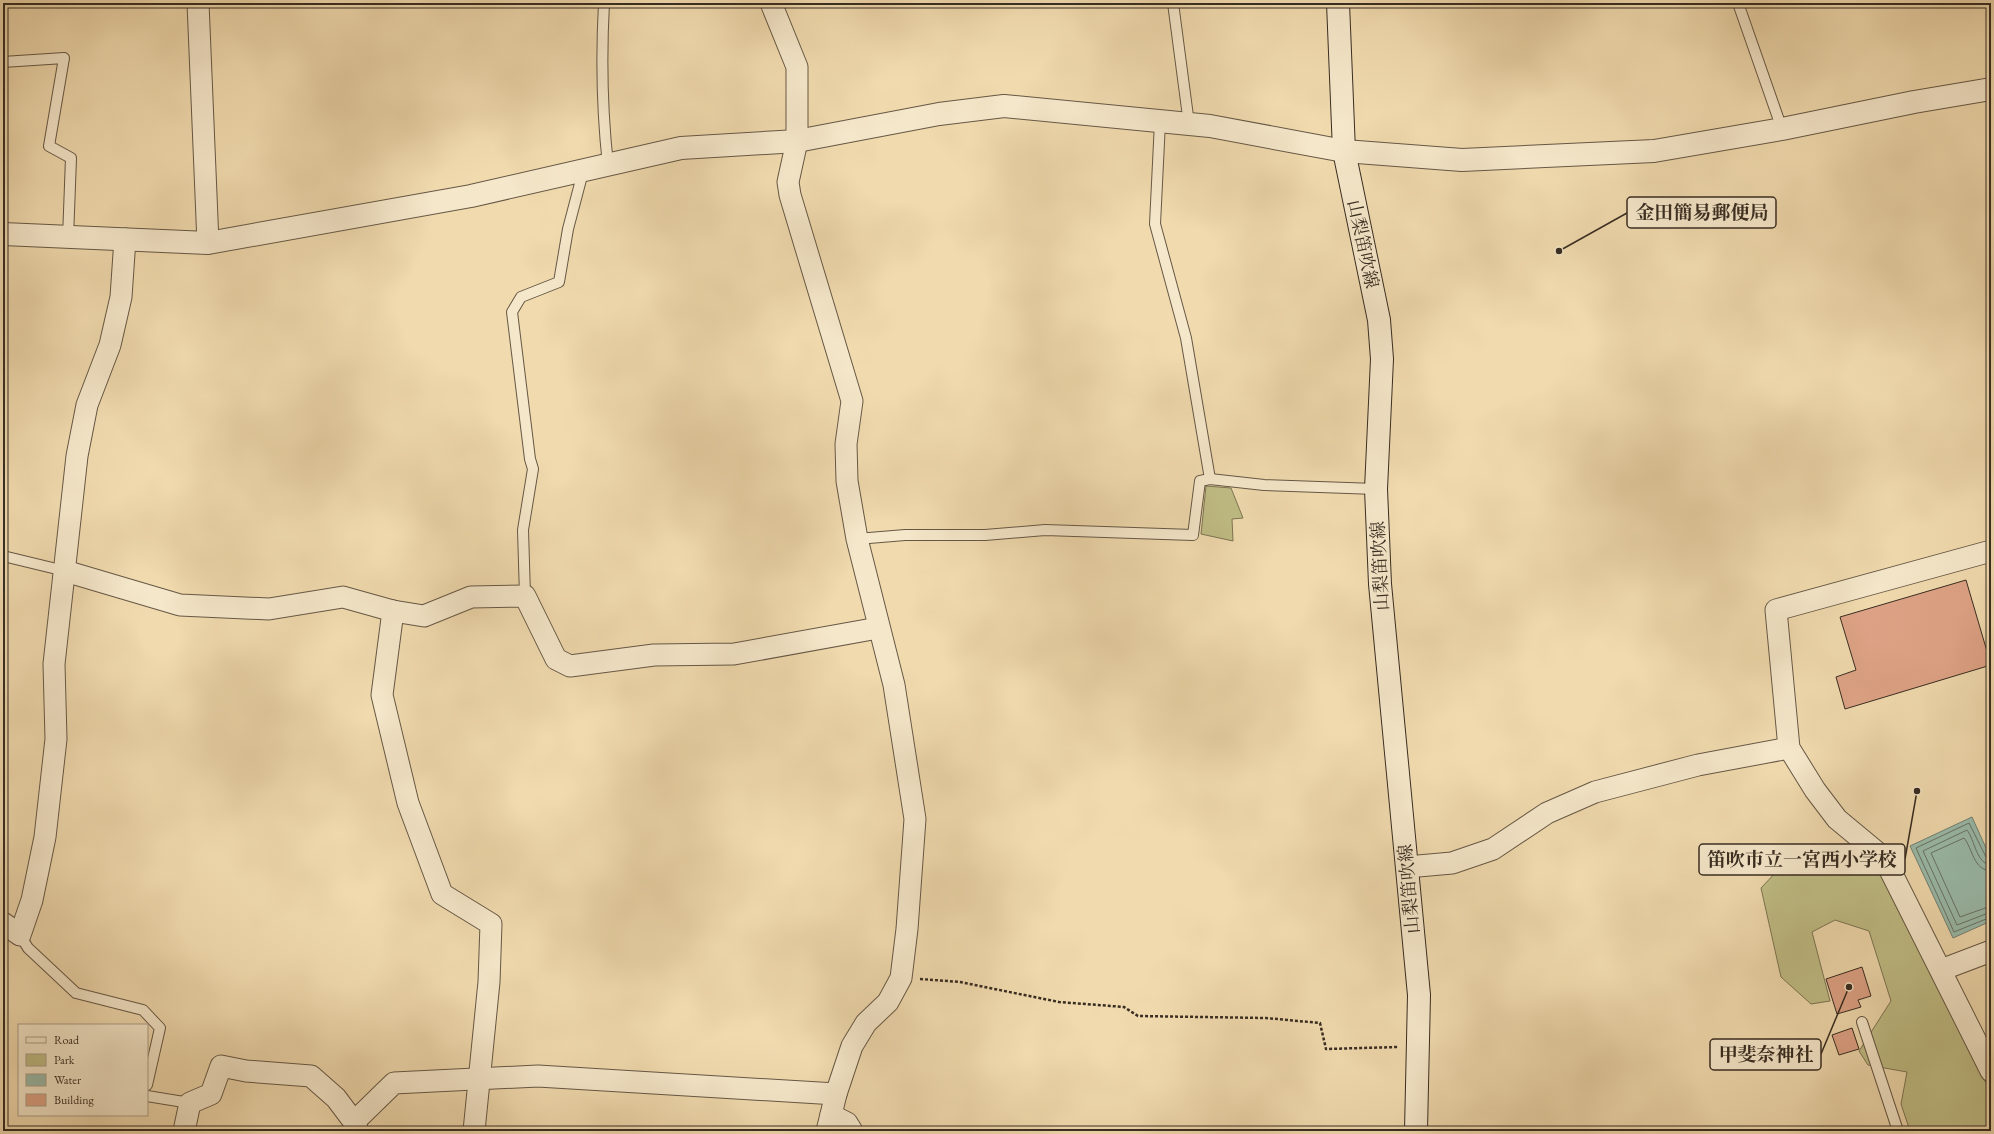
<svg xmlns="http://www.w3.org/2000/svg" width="1994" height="1134" font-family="'EB Garamond','Noto Serif JP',serif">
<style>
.green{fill:#c0bd85;stroke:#7c7554}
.water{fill:#9abbaa;stroke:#738274}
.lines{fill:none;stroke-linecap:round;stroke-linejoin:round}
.shore{stroke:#697466;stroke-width:1}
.building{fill:#dea386;stroke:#382d22}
.service-casing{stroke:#665845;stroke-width:12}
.minor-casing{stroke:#665845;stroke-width:23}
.tertiary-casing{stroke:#665845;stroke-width:24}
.secondary-casing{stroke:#382d22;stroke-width:24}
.path{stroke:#382d22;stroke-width:2.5;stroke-dasharray:3 2;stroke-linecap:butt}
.service{stroke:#f5e7ca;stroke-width:10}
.minor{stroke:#f5e7ca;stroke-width:21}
.tertiary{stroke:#f5e7ca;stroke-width:22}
.secondary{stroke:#f5e7ca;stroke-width:22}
.labels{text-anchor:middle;stroke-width:3;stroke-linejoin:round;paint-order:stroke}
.street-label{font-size:18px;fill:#382d22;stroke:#f5e7ca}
.leader{fill:none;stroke:#382d22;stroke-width:1.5}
.callout-dot{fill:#382d22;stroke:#f5e7ca;stroke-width:1.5}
.callout{fill:#f5e7ca;stroke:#382d22;stroke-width:1.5}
.callout-label{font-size:19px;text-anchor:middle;font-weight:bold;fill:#382d22}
</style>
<rect width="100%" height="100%" fill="#f0daae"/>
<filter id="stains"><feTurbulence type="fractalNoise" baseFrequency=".005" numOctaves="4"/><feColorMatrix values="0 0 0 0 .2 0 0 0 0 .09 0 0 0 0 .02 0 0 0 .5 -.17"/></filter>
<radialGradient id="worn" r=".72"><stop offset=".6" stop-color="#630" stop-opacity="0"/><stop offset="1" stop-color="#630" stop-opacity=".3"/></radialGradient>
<g class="green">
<path d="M1206 486 1231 488 1243 518 1232 519 1233 541 1201 534Z"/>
<path d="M1852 855 1889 880 1950 1011 1991 1093V1131H1910L1901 1104 1907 1072 1868 1065 1859 1051 1891 1001 1869 931 1835 920 1812 932 1830 1001 1811 1004 1781 977 1761 888 1779 869Z"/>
</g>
<path class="water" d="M1972 817 1991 859V921L1953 938 1910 846Z"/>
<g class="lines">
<g class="shore">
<path d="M1991 860 1986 857 1969 823 1916 848 1954 932 1991 917"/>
<path d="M1991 865C1976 864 1975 840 1967 830L1923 851 1957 925 1991 912"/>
<path d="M1991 871C1973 870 1973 849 1964 838L1931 853 1960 917 1991 906"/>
</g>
</g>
<g class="building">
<path d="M1966 580 1991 665 1845 709 1836 677 1856 670 1840 617Z"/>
<path d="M1862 967 1871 996 1858 1000 1861 1007 1837 1014 1826 979Z"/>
<path d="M1852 1028 1859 1049 1839 1055 1832 1035Z"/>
</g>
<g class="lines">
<g class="service-casing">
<g id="service">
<path d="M604 3C601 57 602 111 608 165"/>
<path d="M1173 3 1189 124"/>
<path d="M1738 3 1782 129"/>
<path d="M3 62 64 58 49 146 71 158 68 238"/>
<path d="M1160 122 1155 224 1186 338 1210 479"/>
<path d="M857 539 905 535H985L1045 530 1193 535 1200 481 1210 479 1264 485 1376 489"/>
<path d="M3 556 65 571"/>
<path d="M525 596 523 530 533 469 530 459 512 312 521 297 559 282 568 229 583 172"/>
<path d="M20 935 28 948 76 993 143 1010 160 1028 147 1085"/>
<path d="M1862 1022 1898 1131"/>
<path d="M147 1096 190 1103"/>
</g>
</g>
<g class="minor-casing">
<g id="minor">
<path d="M198 3 208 243"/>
<path d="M771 3 797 67V141L788 182 790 195 852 401 846 444 847 481 857 539 894 685 915 819 907 929 901 978 888 1002 866 1023 852 1046 836 1094 827 1131"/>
<path d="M1991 551 1776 610 1789 748 1815 790 1837 819 1884 858 1991 1071"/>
<path d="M65 571 180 605 269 609 343 597 393 611 424 616 471 597 525 596 556 659 570 666 654 655 734 654 878 628"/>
<path d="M393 611 382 695 408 803 442 894 491 924 489 982 474 1131"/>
<path d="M1407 867 1452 863 1493 849 1547 813 1595 792 1698 765 1789 748"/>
<path d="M3 923 20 935 32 900 45 837 56 739 54 664 77 456 87 405 110 345 121 297 125 239"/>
<path d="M1941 970 1991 951"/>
<path d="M831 1115 847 1123 852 1131"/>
<path d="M354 1122 394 1083 538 1076 836 1094"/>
<path d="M184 1131 190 1103 211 1094 221 1066 246 1071 311 1076 336 1098 354 1122 358 1131"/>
</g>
</g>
<g class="tertiary-casing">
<path id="tertiary" d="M3 234 208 243 471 196 681 148 797 141 939 114 1004 106 1210 126 1344 151 1462 160 1654 151 1782 129 1914 102 1991 89"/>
</g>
<g class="secondary-casing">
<path id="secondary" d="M1338 3 1344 151 1379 320 1382 359 1376 489 1380 584 1419 995 1416 1131"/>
</g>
<path class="path" d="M920 979 960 982 1059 1002 1124 1007 1138 1016 1266 1018 1320 1023 1326 1049 1398 1047"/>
<use href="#service" class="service"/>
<use href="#minor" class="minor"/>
<use href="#tertiary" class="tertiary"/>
<use href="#secondary" class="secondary"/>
</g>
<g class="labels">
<g class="street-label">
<text transform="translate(1363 244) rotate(78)" y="6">山梨笛吹線</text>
<text transform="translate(1380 566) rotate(-93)" y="6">山梨笛吹線</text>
<text transform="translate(1409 889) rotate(-95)" y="6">山梨笛吹線</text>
</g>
</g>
<path class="leader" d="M1559 251L1627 213M1917 791L1905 859M1849 987L1821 1054"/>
<g class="callout-dot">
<circle cx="1559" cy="251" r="4"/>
<circle cx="1917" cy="791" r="4"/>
<circle cx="1849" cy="987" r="4"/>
</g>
<g class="callout">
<rect x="1627" y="197" width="149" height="31" rx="4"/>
<rect x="1699" y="844" width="206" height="31" rx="4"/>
<rect x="1710" y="1039" width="111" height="31" rx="4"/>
</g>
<g class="callout-label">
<text x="1702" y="219">金田簡易郵便局</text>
<text x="1802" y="866">笛吹市立一宮西小学校</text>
<text x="1766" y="1061">甲斐奈神社</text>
</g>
<rect width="1994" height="1134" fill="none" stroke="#f0daae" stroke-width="16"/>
<rect x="4" y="4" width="1986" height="1126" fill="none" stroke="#382d22" stroke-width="2"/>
<rect x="8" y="8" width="1978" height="1118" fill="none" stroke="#382d22"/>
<rect x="18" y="1024" width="130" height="92" fill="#f5e7ca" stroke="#a99d87"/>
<rect x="26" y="1037" width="20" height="6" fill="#f5e7ca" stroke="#a99d87"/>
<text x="54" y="1044" font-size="12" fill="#382d22">Road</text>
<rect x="26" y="1054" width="20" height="12" fill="#c0bd85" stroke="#a99d87"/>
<text x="54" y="1064" font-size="12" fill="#382d22">Park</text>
<rect x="26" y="1074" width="20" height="12" fill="#9abbaa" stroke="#a99d87"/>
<text x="54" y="1084" font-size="12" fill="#382d22">Water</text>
<rect x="26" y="1094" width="20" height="12" fill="#dea386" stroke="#a99d87"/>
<text x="54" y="1104" font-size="12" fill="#382d22">Building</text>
<rect width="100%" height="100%" filter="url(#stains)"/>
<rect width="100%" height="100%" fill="url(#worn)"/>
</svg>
